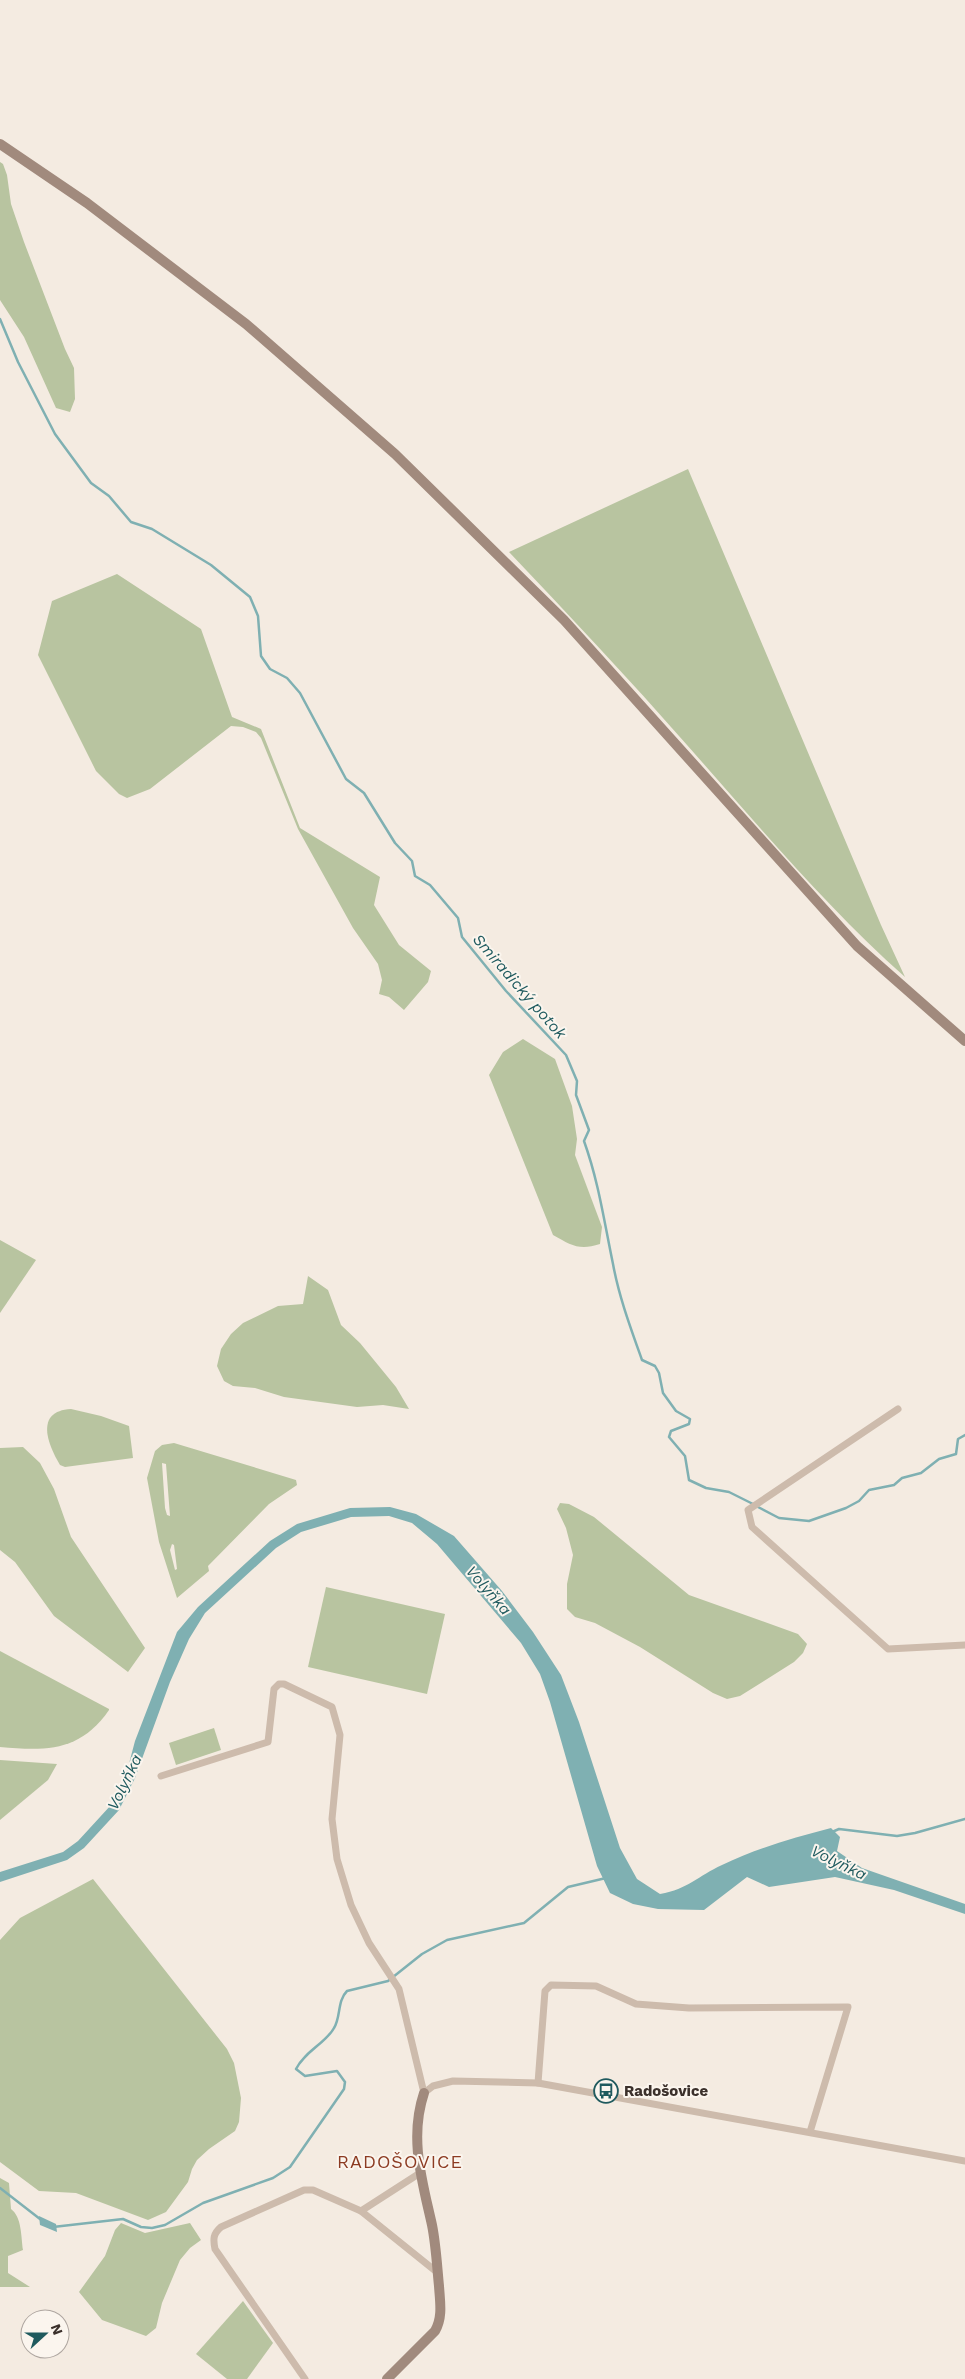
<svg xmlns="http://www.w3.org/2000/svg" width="965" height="2379" font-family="'Work Sans',sans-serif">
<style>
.green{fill:#b8c4a0;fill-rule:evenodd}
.water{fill:#7fb0b2}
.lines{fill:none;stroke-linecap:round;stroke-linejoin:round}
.stream{stroke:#7fb0b2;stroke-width:2.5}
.street{stroke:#cdbbac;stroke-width:7}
.secondary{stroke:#a18a7d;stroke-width:10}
.labels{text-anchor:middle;stroke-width:4;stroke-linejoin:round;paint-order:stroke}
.poi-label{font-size:15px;font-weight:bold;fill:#3b302b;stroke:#fbf5ee;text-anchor:start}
.water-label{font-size:16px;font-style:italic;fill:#1f5a5e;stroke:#fbf5ee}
.quarter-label{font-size:18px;letter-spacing:1px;fill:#8c3b22;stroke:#fbf5ee}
</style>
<rect width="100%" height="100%" fill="#f4ebe1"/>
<g class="green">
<path d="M0 162 3 164 7 175 11 204 24 242 65 349 74 368 75 399 70 412 56 408 24 337 0 300Z"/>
<path d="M688 469 881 925 905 977C825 906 757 824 687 745 629 679 569 615 509 552Z"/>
<path d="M117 574 201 629 232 717 261 729 300 828 380 877 374 905 399 945 431 971 428 982 404 1010 389 997 379 994 382 980 378 964 353 928 298 829 261 738 256 732 243 727 231 726 150 789 127 798 119 794 96 771 38 655 52 601Z"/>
<path d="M523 1039 555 1059 572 1106 577 1139 575 1155 602 1227 600 1244C579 1251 571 1245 553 1235L489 1075 503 1052Z"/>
<path d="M0 1240 36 1260 0 1313Z"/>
<path d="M308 1276 328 1290 341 1325 360 1343 396 1387 409 1409 383 1405 357 1407 284 1397 255 1388 233 1386 224 1381 217 1366 221 1349 231 1334 243 1323 278 1306 303 1304Z"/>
<path d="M71 1409 101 1416 129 1426 133 1458 65 1467 60 1465C48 1445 34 1411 71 1409Z"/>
<path d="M174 1443 296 1480 297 1485 269 1504 208 1566 209 1571 177 1598 159 1542 147 1478 155 1451 162 1445ZM162 1463 166 1464 170 1516 167 1515 165 1508ZM172 1544 174 1545 177 1569 175 1570 170 1550Z"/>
<path d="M23 1447 40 1463 54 1489 71 1537 145 1648 128 1672 54 1616 15 1562 0 1550V1448Z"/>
<path d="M560 1503 569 1504 594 1517 689 1595 798 1634 807 1644 803 1653 794 1662 740 1696 727 1699 713 1693 640 1647 595 1623 575 1617 567 1609V1584L573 1555 566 1528 557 1509Z"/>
<path d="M326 1587 445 1614 427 1694 308 1667Z"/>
<path d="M0 1651 109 1709V1710C80 1752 46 1751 0 1747Z"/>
<path d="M214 1728 221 1750 176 1765 169 1743Z"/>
<path d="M0 1760 57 1764 48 1780 0 1820Z"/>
<path d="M93 1879 227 2049 234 2063 241 2098 239 2122 235 2131 209 2149 197 2160 192 2169 188 2182 166 2212 148 2220 76 2193 39 2191 0 2162V1940L20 1918Z"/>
<path d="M0 2178 9 2183 11 2209C22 2217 21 2237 23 2250L8 2256V2273L30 2287H0Z"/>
<path d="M121 2223 145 2233 190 2223 201 2240 190 2248 180 2260 162 2303 156 2328 146 2336 102 2320 79 2292 105 2256 115 2230Z"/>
<path d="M243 2301 273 2343 247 2379H227L196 2354Z"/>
</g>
<g class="water">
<path d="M390 1507 416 1514 454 1536 502 1591 533 1632 561 1675 579 1722 620 1848 637 1879 660 1894C688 1889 698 1876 722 1865 757 1848 793 1838 831 1828L840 1837 837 1851 862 1868 965 1904V1914L894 1890 835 1877 769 1887 747 1877 704 1910 658 1909 633 1904 610 1893 597 1866 550 1702 540 1674 521 1643 437 1544 412 1523 389 1516 351 1517 301 1532 276 1548 205 1613 189 1639 170 1682 135 1778 119 1810 84 1848 67 1860 0 1882V1872L63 1852 78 1841 111 1805 126 1775 135 1741 177 1632 198 1607 270 1541 297 1524 350 1508Z"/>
<path d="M39 2216 56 2224 57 2232 40 2225Z"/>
</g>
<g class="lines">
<g class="stream">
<path d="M0 319 18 362 55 434 91 483 109 496 131 522 152 529 211 565 250 597 258 616 261 656 270 669 287 678 300 693 346 779 364 793 395 843 412 861 415 876 430 885 458 918 462 937 506 991 566 1055 577 1081 576 1095 589 1130 584 1141C599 1183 604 1221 613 1264 619 1297 631 1329 642 1360L655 1366 659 1373 663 1393 676 1411 690 1419 689 1424 671 1431 669 1437 685 1456 689 1480 706 1488 729 1492 753 1504"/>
<path d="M758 1507 779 1518 809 1521 846 1508 859 1501 869 1490 894 1485 902 1478 921 1473 939 1459 956 1454 958 1439 965 1435"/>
<path d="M832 1832 839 1829 897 1836 915 1833 965 1819"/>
<path d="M0 2188 40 2219"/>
<path d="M53 2227 123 2219 141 2227 152 2228 165 2225 203 2203 273 2178 290 2167 344 2089 345 2082 337 2071 305 2076 296 2069C305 2051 326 2043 334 2028 341 2017 337 2001 347 1991L388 1981 422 1954 447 1940 524 1923 568 1887 606 1878"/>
</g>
<g class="street">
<path d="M898 1409 748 1510 752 1527 888 1649 965 1645"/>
<path d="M161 1776 268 1742 274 1689 279 1684H284L332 1707 340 1735 332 1819 337 1859 351 1905 369 1943 399 1989 424 2093 433 2086 453 2081 538 2083 965 2161"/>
<path d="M538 2083 545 1991 551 1985 596 1986 636 2004 689 2008 848 2007 810 2132"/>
<path d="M361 2211 438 2273"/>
<path d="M305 2379 215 2249C213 2239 213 2234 221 2227L304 2190H313L361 2211 420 2173"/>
</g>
<g class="secondary">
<path d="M0 144 87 203 246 324 395 454 564 620 857 946 965 1041"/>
<path d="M387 2379 435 2331C443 2317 440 2302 439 2286 437 2266 436 2245 432 2225 422 2180 409 2138 424 2093"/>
</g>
</g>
<defs>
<g id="bus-ring" transform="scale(1.25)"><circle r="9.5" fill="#fbf5ee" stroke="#1f5a5e" stroke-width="1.5"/><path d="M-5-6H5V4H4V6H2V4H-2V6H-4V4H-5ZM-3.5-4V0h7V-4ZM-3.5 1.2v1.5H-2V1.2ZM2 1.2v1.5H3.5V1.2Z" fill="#1f5a5e"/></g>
</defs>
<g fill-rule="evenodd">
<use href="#bus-ring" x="606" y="2091"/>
</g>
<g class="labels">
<g class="poi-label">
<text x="624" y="2096">Radošovice</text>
</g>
<g class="water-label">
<text transform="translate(520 986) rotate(49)" y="6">Smiradický potok</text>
<text transform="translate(489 1590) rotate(49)" y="6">Volyňka</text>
<text transform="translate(124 1782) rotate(-64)" y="6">Volyňka</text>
<text transform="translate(839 1862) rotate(26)" y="6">Volyňka</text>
</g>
<g class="quarter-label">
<text x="400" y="2168">RADOŠOVICE</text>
</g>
</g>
<g transform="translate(45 2334) rotate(69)"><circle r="24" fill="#fbf5ee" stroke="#aea6a0"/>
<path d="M0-4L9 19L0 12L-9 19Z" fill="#1f5a5e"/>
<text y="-8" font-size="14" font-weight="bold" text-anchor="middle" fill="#3b302b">N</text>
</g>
</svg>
